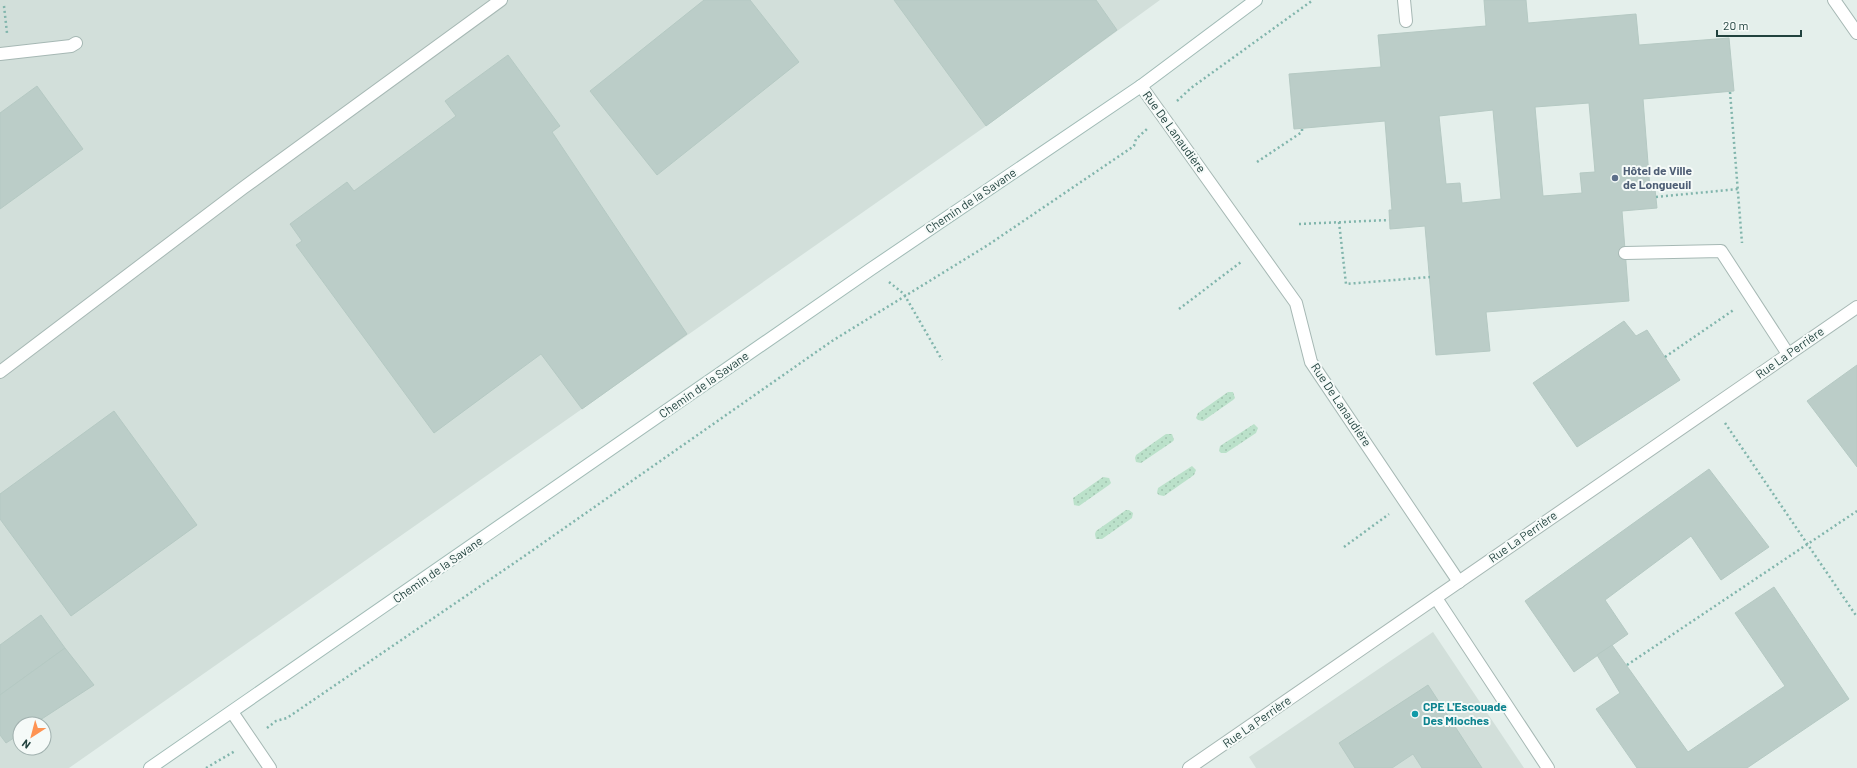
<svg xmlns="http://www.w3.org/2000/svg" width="1857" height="768" font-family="Barlow,sans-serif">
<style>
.built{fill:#d2dfda;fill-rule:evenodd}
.grass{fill:url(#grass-dots)}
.building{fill:#bbcdc8;stroke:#b5c9c3;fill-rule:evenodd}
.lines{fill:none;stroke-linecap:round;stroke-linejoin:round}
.lane-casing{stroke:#a6b8b4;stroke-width:14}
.street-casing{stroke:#a6b8b4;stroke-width:14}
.secondary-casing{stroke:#a1bbb6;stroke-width:14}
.path{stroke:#81b5ac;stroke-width:2.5;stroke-dasharray:2 3;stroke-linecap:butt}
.lane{stroke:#fff;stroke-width:12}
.street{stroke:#fff;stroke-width:12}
.secondary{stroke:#fff;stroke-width:12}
.service-dot{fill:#5c6f8a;stroke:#f5faf8;stroke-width:1.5}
.culture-dot{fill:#0f9aa8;stroke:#f5faf8;stroke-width:1.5}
.labels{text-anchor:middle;stroke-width:4;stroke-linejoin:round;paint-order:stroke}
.street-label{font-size:12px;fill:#21423e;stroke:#f5faf8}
.service-label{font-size:12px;font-weight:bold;fill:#4e5e75;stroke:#f5faf8;text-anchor:start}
.culture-label{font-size:12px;font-weight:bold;fill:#0d838f;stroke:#f5faf8;text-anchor:start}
</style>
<defs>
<pattern id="grass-dots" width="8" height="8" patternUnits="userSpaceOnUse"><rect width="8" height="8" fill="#bbe1ca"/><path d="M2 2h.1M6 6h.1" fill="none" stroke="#a0c2af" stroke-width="1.8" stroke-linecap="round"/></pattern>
</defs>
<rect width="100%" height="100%" fill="#e4efeb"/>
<g class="built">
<path d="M0 0H1160L986 126 69 768H0ZM20 724H44V748H20Z"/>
<path d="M1433 632 1524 768H1256L1249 757Z"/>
</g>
<g class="grass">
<path d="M1228 392H1233L1235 398 1233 400 1203 421 1198 420 1196 418 1198 413Z"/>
<path d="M1254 424 1258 428 1256 433 1226 453H1221L1219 451 1220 446Z"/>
<path d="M1166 434H1172L1174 440 1172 442 1141 463 1136 462 1135 458 1136 455Z"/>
<path d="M1192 466 1196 470 1194 475 1164 496 1159 495 1157 493 1158 488Z"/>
<path d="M1103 477 1109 478 1111 483 1109 485 1079 506 1074 505 1073 498Z"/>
<path d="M1126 510H1129L1133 513 1132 518 1102 539H1096L1095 534 1096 531Z"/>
</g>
<g class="building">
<path d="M704 0H750L799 62 657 175 590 91Z"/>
<path d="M894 0H1096L1117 30 986 126Z"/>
<path d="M1484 0H1526L1528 23 1636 14 1639 45 1729 38 1734 91 1643 99 1650 189H1655L1657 208 1622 211 1629 301 1486 312 1490 351 1436 355 1425 226 1390 229 1389 210H1392L1385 121 1294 129 1289 74 1381 67 1378 35 1486 26ZM1589 103 1595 172 1580 173 1582 193 1543 196 1535 107ZM1493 110 1501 199 1462 203 1460 183 1446 184 1439 116Z"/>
<path d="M508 55 560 126 552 132 687 334 582 409 541 354 434 433 296 245 302 241 290 224 347 182 354 191 456 116 445 101Z"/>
<path d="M37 86 83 149 0 209V113Z"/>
<path d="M1624 321 1636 336 1647 330 1680 380 1577 447 1533 383Z"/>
<path d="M1857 365V467L1807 401Z"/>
<path d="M114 411 197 525 71 616 0 519V494Z"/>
<path d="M1709 469 1769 547 1721 580 1691 536 1605 600 1628 634 1574 672 1525 601Z"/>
<path d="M1774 587 1849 699 1747 768H1637L1596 709 1620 693 1597 655 1612 645 1688 752 1785 686 1735 613Z"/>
<path d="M41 615 65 648 0 695V645Z"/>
<path d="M65 648 94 685 34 724H20V734L6 743 0 735V695Z"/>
<path d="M1428 685 1482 768H1422L1413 754 1392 768H1355L1339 743Z"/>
</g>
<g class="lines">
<g class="lane-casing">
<g id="lane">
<path d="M1404 0 1406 21"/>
<path d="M0 54 71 46 76 43"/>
<path d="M1625 253 1721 251 1788 354"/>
<path d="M0 372 243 188 501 0"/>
</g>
</g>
<g class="street-casing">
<g id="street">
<path d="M1834 0 1857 33"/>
<path d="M1141 86 1296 303 1311 362 1459 582"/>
<path d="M1436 598 1548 768"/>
<path d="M232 712 270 768"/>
<path d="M1189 768 1857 307"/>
</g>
</g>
<g class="secondary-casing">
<path id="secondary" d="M150 768 871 269 1141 86 1256 0"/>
</g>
<g class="path">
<path d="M4 6 7 33"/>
<path d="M1730 92 1742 243"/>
<path d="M1177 101 1191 88 1313 0"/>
<path d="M1257 162 1302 132V128"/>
<path d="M1656 197 1738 189"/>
<path d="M1339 222 1346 284 1430 277"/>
<path d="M1299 224 1389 220"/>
<path d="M889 282 904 294 942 360"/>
<path d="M1179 309 1241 262"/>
<path d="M1665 357 1735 309"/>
<path d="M1725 423 1857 617"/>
<path d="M1344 547 1389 514"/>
<path d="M1627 665 1857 511"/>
<path d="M267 728 276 721 287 718 523 557 832 341 988 245 1134 146 1136 139 1147 129"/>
<path d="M206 768 235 751"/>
</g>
<use href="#lane" class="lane"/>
<use href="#street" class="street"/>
<use href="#secondary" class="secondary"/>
</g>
<circle class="service-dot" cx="1615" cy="178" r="4"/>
<circle class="culture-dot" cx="1415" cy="714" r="4"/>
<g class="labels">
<g class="street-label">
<text transform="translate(1174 132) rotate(54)" y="4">Rue De Lanaudière</text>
<text transform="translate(971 201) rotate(-34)" y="4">Chemin de la Savane</text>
<text transform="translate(1790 353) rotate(-35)" y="4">Rue La Perrière</text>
<text transform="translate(704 385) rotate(-35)" y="4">Chemin de la Savane</text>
<text transform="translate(1341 405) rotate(56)" y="4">Rue De Lanaudière</text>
<text transform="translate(1523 537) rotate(-35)" y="4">Rue La Perrière</text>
<text transform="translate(438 570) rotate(-35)" y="4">Chemin de la Savane</text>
<text transform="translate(1257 722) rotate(-35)" y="4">Rue La Perrière</text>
</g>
<g class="service-label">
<text x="1623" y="175">Hôtel de Ville<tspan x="1623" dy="14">de Longueuil</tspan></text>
</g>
<g class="culture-label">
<text x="1423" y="711">CPE L'Escouade<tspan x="1423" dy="14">Des Mioches</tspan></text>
</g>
</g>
<g transform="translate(32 736) rotate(216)"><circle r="19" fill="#f5faf8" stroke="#a0b0ae"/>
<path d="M0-3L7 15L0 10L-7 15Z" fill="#fe9352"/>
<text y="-6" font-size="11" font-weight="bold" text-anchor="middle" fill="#21423e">N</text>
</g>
<path d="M1717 30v6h84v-6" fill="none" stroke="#21423e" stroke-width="2"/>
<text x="1723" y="30" font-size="12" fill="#21423e" stroke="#f5faf8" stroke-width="3" paint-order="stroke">20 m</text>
</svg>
